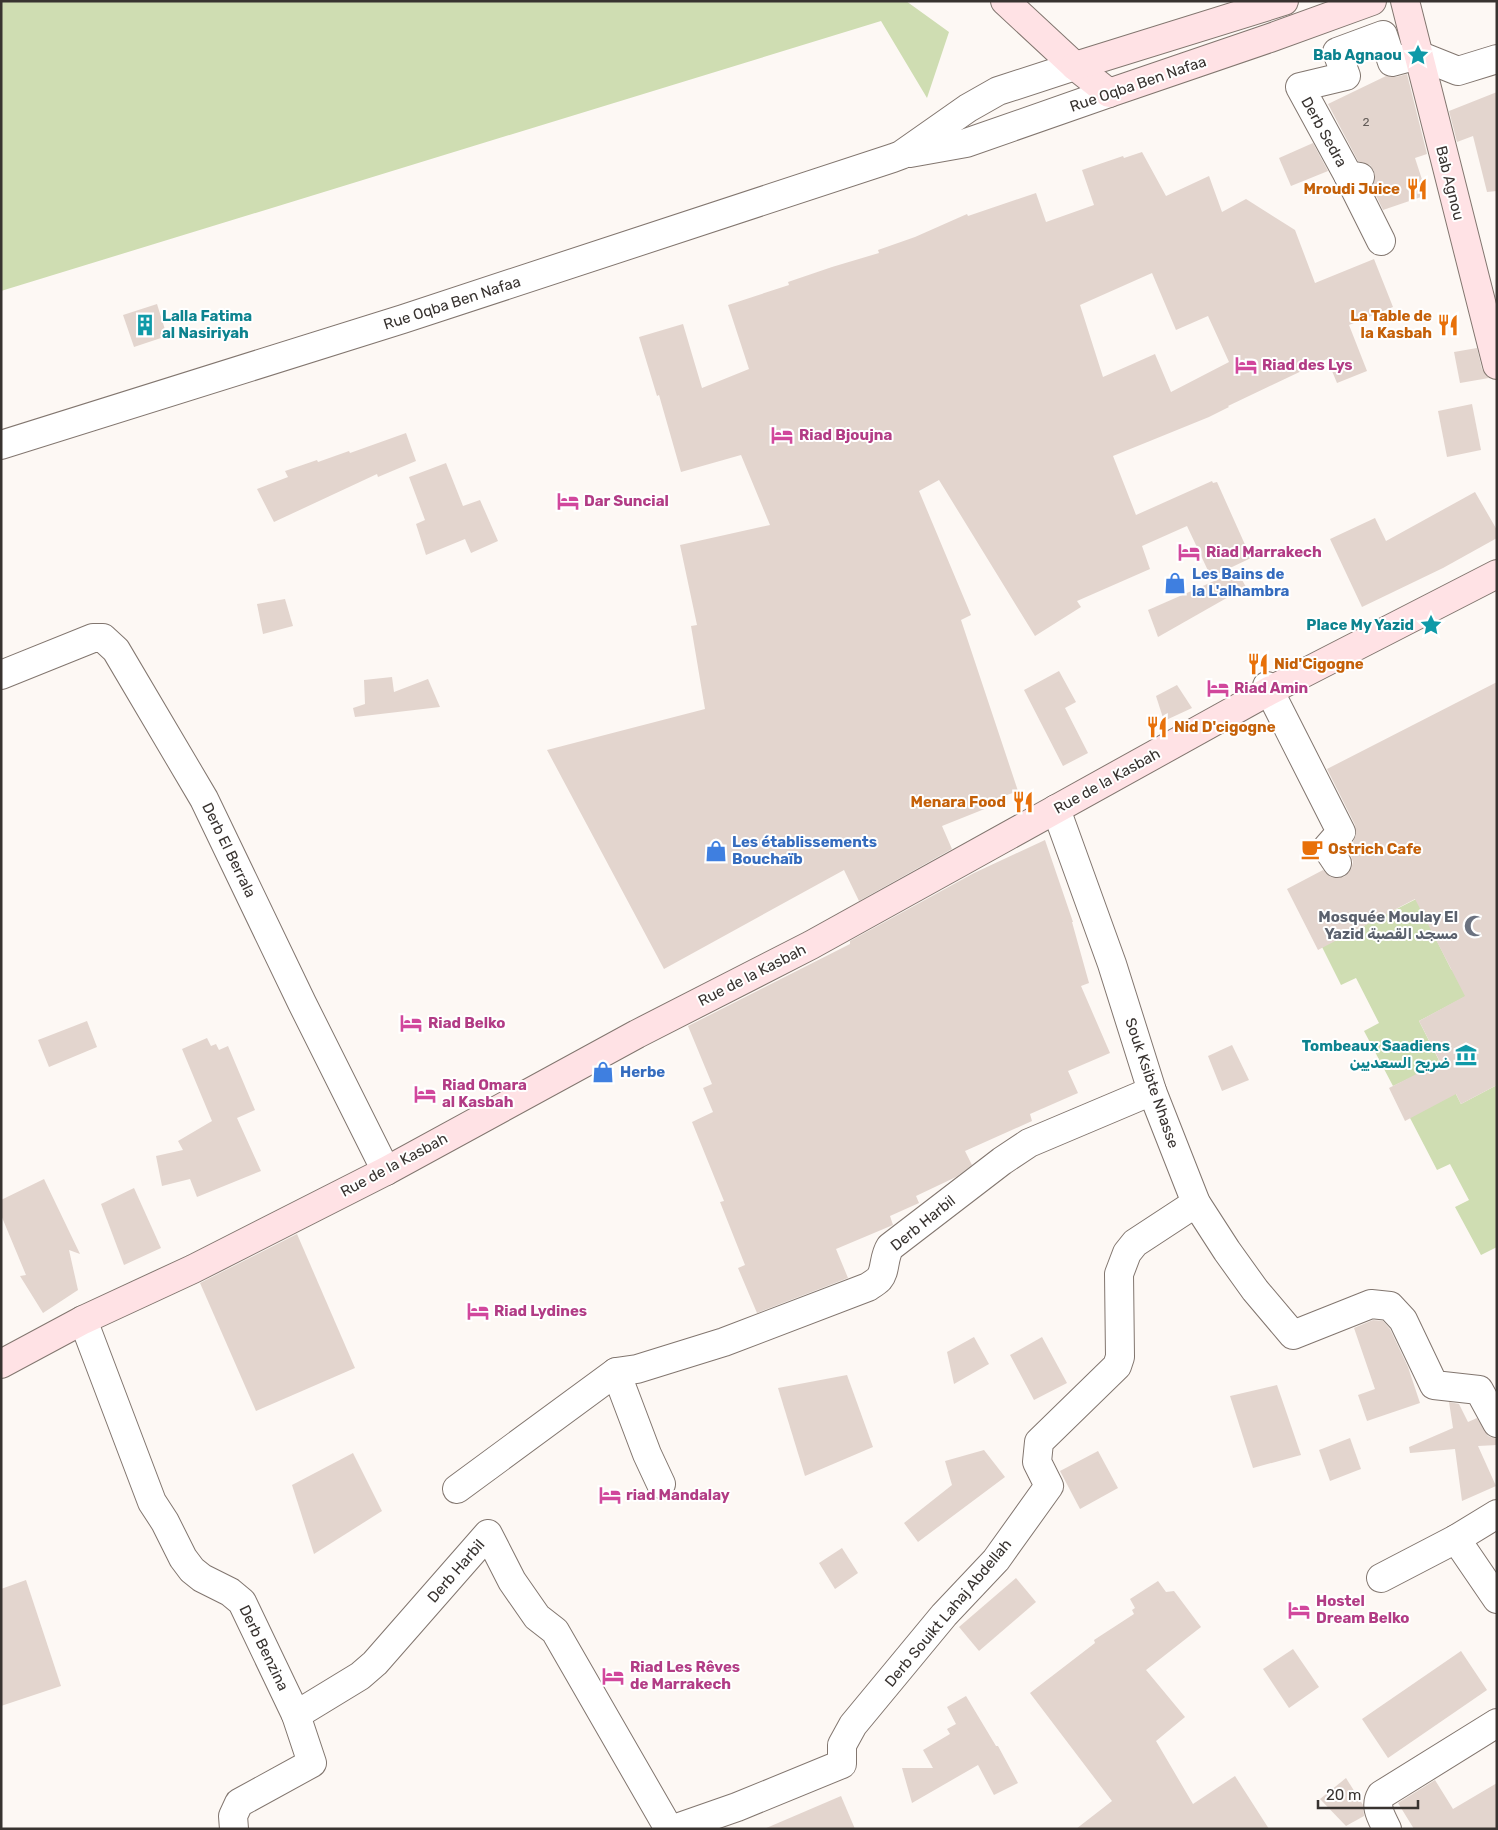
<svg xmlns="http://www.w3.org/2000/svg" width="1498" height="1830" font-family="Rubik,'Noto Naskh Arabic',sans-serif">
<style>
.green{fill:#cfddb2}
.building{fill:#e3d5ce;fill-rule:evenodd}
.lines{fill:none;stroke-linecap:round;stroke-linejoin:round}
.street-casing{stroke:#82766f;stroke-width:30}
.secondary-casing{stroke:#82766f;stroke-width:30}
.street{stroke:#fff;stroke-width:28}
.secondary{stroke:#ffe2e5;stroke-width:28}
.labels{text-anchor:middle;stroke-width:4;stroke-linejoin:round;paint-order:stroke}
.number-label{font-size:12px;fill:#635c58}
.culture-label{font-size:15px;font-weight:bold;fill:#0d838f;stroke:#fff;text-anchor:end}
.street-label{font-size:15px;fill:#383330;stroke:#fff}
.food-label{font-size:15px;font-weight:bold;fill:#c56008;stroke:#fff;text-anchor:end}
.hotel-label{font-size:15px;font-weight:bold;fill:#b23c85;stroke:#fff;text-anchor:start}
.shop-label{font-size:15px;font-weight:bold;fill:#366cbe;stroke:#fff;text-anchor:start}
.worship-label{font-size:15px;font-weight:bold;fill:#5b616d;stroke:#fff;text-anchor:end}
</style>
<rect width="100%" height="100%" fill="#fdf8f4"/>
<g class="green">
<path d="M1 1H906L949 32 927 98 881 21 1 291Z"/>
<path d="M1424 895 1432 931 1451 969 1474 992 1419 1021 1461 1104 1497 1085V1247L1481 1255 1455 1207 1469 1200 1450 1164 1437 1170 1410 1118 1408 1079 1393 1086 1364 1031 1379 1023 1356 978 1341 985 1322 947Z"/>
</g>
<g class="building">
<path d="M1407 74 1427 154 1415 158 1427 195 1383 210 1372 187 1375 180 1374 171 1370 165 1358 161 1328 104 1386 76 1396 77Z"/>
<path d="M1497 92V191L1487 192 1473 136 1457 142 1449 111Z"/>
<path d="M1313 143 1328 171 1291 186 1279 158Z"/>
<path d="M1142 152 1166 196 1209 176 1222 212 1246 199 1295 230 1315 283 1374 259 1393 307 1349 325 1367 371 1337 383 1327 359 1228 406 1229 407 1209 417 1113 456 1136 515 1212 481 1213 483 1217 482 1251 558 1211 577 1187 526 1142 546 1150 569 1077 601 1081 607 1035 636 939 480 919 491 971 615 961 620 1018 791 985 803 987 808 942 826 952 849 859 901 844 870 664 969 547 750 705 709 691 626 697 625 680 545 770 525 741 455 681 472 659 395 657 396 639 337 683 324 702 388 749 369 728 305 789 285 788 282 832 267 879 253 878 250 915 237 967 214 968 216 1036 193 1046 222 1094 205 1082 170 1123 156 1124 158ZM1152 273 1176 330 1208 316 1229 362 1171 392 1155 354 1103 377 1080 305Z"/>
<path d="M157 304 167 336 134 347 123 315Z"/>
<path d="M1477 348 1482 369 1489 378 1460 383 1454 352Z"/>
<path d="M1472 404 1481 450 1447 457 1438 411Z"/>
<path d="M406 433 416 461 378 477 377 474 274 522 257 489 288 477 285 471 317 460 318 462 349 451 350 453Z"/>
<path d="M446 463 463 506 480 500 498 541 471 553 465 539 426 555 416 524 425 520 409 477Z"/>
<path d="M1475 492 1497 530V538L1443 568 1362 607 1330 539 1375 518 1386 541Z"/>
<path d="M1237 571 1246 587 1158 637 1148 610Z"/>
<path d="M285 599 293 626 263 634 257 604Z"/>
<path d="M1059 671 1076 702 1065 708 1088 753 1063 766 1024 690Z"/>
<path d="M392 677 394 692 428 679 440 707 355 717 353 708 365 704 364 680Z"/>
<path d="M1497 682V1085L1461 1104 1456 1094 1405 1121 1389 1088 1440 1062 1419 1021 1465 996 1415 899 1318 950 1287 889 1323 870 1331 877 1338 878 1345 876 1351 869 1353 862 1351 856 1358 852 1353 842 1356 834 1355 825 1327 769Z"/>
<path d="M1177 685 1192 708 1164 721 1156 696Z"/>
<path d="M1045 840 1073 922H1072L1089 983 1081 986 1110 1053 1068 1071 1078 1093 1030 1114 1032 1121 965 1151 972 1165 956 1177 916 1196 919 1203 890 1216 893 1225 836 1249 848 1278 757 1313 738 1268 745 1265 720 1202 724 1201 692 1122 713 1112 703 1088 712 1084 688 1026 850 944V941L974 873Z"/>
<path d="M87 1021 97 1047 49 1067 38 1040Z"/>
<path d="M207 1038 211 1046 216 1044 219 1050 228 1046 255 1110 237 1118 261 1171 197 1197 190 1179 162 1186 156 1156 183 1150 178 1141 212 1121 182 1049Z"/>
<path d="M1232 1045 1249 1080 1222 1091 1208 1056Z"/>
<path d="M44 1179 80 1254 69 1250 78 1290 43 1313 20 1276 26 1275 1 1215V1200Z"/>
<path d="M134 1188 161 1248 124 1265 101 1204Z"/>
<path d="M297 1234 355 1368 256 1411 200 1283Z"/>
<path d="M1373 1320 1383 1321 1390 1329 1408 1367 1420 1403 1367 1421 1358 1395 1375 1389 1354 1328Z"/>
<path d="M974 1337 989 1364 954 1384 947 1352Z"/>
<path d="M1042 1337 1067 1383 1034 1400 1010 1355Z"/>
<path d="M847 1375 873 1447 805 1476 778 1388Z"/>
<path d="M1277 1385 1301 1455 1253 1468 1230 1396Z"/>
<path d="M1449 1402 1459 1404 1468 1422 1477 1418 1488 1436 1497 1439V1445L1478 1446 1496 1486 1462 1501 1455 1449 1410 1453 1409 1447 1453 1428Z"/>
<path d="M1350 1438 1361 1469 1330 1481 1319 1450Z"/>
<path d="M984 1450 1005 1477 918 1542 904 1523 952 1485 945 1461Z"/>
<path d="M1098 1451 1118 1488 1080 1509 1060 1471Z"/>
<path d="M353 1453 382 1511 314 1554 292 1485Z"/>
<path d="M842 1548 858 1573 835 1589 819 1563Z"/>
<path d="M1016 1578 1036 1602 979 1651 959 1627Z"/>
<path d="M26 1580 61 1686 1 1706V1589Z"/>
<path d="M1158 1581 1166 1592 1174 1591 1201 1627 1146 1670 1185 1717 1156 1741 1193 1804 1235 1776 1269 1829H1076L1112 1801 1030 1693 1095 1643 1094 1640 1134 1614 1132 1610 1135 1608 1130 1599Z"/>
<path d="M1293 1649 1319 1687 1289 1708 1263 1669Z"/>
<path d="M1461 1651 1487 1690 1388 1758 1362 1719Z"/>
<path d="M966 1696 996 1746H998L1018 1783 994 1795 978 1765 912 1803 902 1768H933L923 1750 950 1734 947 1729 956 1724 947 1707Z"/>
<path d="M1346 1778 1363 1805 1364 1816 1346 1826 1320 1799Z"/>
<path d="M1435 1780 1453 1809 1497 1783V1829H1414L1398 1803Z"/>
<path d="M841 1796 855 1829H764Z"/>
</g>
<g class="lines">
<g class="street-casing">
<g id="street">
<path d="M910 153 966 143 1109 93"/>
<path d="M1348 175 1381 241"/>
<path d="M1360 177 1348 175 1300 87 1346 76 1337 52 1383 35 1392 62 1418 55 1458 71 1497 59"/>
<path d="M1 445 403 319 893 158 901 155 968 108 998 91 1075 66"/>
<path d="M1 675 93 638H103L116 650 204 799 302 1003 386 1171"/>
<path d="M1267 686 1341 832 1327 848 1337 863"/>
<path d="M1056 809 1112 964 1152 1091 1196 1203 1227 1251 1255 1290 1293 1335 1371 1304 1390 1306 1403 1320 1434 1385 1479 1390 1497 1423"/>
<path d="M83 1320 152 1502 165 1522 183 1558 192 1570 202 1578 230 1592 242 1602 296 1715 312 1763 239 1803 233 1816 234 1829"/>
<path d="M616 1372 637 1369 724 1342 868 1287C871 1285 876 1282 879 1279 886 1271 883 1258 890 1247L1002 1161 1029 1143 1152 1091"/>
<path d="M457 1489 616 1372 647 1454 661 1484"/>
<path d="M1456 1539 1497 1599"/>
<path d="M1381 1578 1456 1539 1497 1514"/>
<path d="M296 1715 360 1676 375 1663 488 1534 512 1581 537 1617 555 1631 669 1829"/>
<path d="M674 1829 737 1807 842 1764V1745L853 1725 944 1615 996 1560 1049 1486 1037 1462 1039 1442 1117 1366 1120 1357 1119 1274 1127 1253 1135 1243 1196 1203"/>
<path d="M1387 1829C1382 1818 1374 1807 1381 1795L1497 1723"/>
</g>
</g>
<g class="secondary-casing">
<g id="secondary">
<path d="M1005 1 1075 66 1109 93 1270 38 1372 1"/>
<path d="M1405 1 1497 365"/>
<path d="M1075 66 1284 1"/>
<path d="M1 1364 83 1320 193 1269 386 1171 637 1034 811 945 1269 691 1497 574"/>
</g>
</g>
<use href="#street" class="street"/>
<use href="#secondary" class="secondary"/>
</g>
<defs>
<g id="sight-bare" transform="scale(1.725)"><path d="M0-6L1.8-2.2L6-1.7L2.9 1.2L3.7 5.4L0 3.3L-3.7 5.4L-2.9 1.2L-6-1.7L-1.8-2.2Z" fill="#0f9aa8" stroke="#fff" stroke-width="2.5" paint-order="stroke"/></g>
<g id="restaurant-bare" transform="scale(1.725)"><path d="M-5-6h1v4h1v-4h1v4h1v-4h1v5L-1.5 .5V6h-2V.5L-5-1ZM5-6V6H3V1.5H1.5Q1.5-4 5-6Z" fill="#e8710a" stroke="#fff" stroke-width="2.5" paint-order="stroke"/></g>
<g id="building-bare" transform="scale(1.725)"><path d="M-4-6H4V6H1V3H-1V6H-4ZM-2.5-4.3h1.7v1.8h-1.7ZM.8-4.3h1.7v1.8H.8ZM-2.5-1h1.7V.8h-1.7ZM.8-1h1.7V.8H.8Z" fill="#0f9aa8" stroke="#fff" stroke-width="2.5" paint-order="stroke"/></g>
<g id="hotel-bare" transform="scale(1.725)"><path d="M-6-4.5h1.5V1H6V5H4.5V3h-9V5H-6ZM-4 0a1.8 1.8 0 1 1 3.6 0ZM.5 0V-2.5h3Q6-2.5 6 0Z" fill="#d1479c" stroke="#fff" stroke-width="2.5" paint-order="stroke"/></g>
<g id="shop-bare" transform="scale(1.725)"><path d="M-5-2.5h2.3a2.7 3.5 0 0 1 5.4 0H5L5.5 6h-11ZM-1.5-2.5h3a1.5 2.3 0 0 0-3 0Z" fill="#3f7fe0" stroke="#fff" stroke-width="2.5" paint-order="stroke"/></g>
<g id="cafe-bare" transform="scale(1.725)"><path d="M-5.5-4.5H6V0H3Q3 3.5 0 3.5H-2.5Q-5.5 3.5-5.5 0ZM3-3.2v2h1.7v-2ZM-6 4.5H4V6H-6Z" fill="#e8710a" stroke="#fff" stroke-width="2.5" paint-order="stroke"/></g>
<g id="mosque-bare" transform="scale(1.725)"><path d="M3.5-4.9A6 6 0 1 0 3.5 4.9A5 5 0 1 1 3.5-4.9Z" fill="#6b7280" stroke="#fff" stroke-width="2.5" paint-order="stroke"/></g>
<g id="museum-bare" transform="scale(1.725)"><path d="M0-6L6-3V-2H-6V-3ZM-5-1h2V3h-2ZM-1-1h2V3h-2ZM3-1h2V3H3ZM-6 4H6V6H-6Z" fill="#0f9aa8" stroke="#fff" stroke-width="2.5" paint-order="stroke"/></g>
</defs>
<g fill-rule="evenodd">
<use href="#sight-bare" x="1418" y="55"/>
<use href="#restaurant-bare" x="1417" y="189"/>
<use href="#building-bare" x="145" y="325"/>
<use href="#restaurant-bare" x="1448" y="325"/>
<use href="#hotel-bare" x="1246" y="365"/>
<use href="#hotel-bare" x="782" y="435"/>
<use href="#hotel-bare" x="568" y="501"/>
<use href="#hotel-bare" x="1189" y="552"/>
<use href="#shop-bare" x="1175" y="583"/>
<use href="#sight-bare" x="1431" y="625"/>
<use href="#restaurant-bare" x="1258" y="664"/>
<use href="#hotel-bare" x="1218" y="688"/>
<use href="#restaurant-bare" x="1157" y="727"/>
<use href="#restaurant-bare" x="1023" y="802"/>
<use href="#cafe-bare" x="1312" y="849"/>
<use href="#shop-bare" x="716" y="851"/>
<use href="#mosque-bare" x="1475" y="926"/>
<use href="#hotel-bare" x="411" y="1023"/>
<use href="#museum-bare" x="1466" y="1055"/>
<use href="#shop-bare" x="603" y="1072"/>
<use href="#hotel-bare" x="425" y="1094"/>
<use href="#hotel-bare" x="478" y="1311"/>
<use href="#hotel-bare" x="610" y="1495"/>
<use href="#hotel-bare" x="1299" y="1610"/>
<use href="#hotel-bare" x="613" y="1676"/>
</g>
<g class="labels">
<g class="number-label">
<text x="1366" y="126">2</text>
</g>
<g class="culture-label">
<text x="1402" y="60">Bab Agnaou</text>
<text x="162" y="321" text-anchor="start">Lalla Fatima<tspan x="162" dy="17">al Nasiriyah</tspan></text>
<text x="1414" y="630">Place My Yazid</text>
<text x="1450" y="1051">Tombeaux Saadiens<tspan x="1450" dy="17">ضريح السعديين</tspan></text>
</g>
<g class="street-label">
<text transform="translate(1138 84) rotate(-19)" y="5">Rue Oqba Ben Nafaa</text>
<text transform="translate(1324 132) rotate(61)" y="5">Derb Sedra</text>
<text transform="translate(1450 183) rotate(76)" y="5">Bab Agnou</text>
<text transform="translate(452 303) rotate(-18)" y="5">Rue Oqba Ben Nafaa</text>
<text transform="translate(1107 781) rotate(-29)" y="5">Rue de la Kasbah</text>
<text transform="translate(229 850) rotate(64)" y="5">Derb El Berrala</text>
<text transform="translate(752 975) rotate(-27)" y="5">Rue de la Kasbah</text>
<text transform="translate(1152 1083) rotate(71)" y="5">Souk Ksibte Nhasse</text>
<text transform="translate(394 1165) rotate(-28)" y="5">Rue de la Kasbah</text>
<text transform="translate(923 1223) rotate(-39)" y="5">Derb Harbil</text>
<text transform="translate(456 1571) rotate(-49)" y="5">Derb Harbil</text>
<text transform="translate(948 1613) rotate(-50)" y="5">Derb Souikt Lahaj Abdellah</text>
<text transform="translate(264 1648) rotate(64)" y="5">Derb Benzina</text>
</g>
<g class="food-label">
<text x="1400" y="194">Mroudi Juice</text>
<text x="1432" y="321">La Table de<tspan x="1432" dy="17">la Kasbah</tspan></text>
<text x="1274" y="669" text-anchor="start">Nid'Cigogne</text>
<text x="1174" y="732" text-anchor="start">Nid D'cigogne</text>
<text x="1006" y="807">Menara Food</text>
<text x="1328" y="854" text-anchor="start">Ostrich Cafe</text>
</g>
<g class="hotel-label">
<text x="1262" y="370">Riad des Lys</text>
<text x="799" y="440">Riad Bjoujna</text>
<text x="584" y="506">Dar Suncial</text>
<text x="1206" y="557">Riad Marrakech</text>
<text x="1234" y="693">Riad Amin</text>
<text x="428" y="1028">Riad Belko</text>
<text x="442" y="1090">Riad Omara<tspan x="442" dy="17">al Kasbah</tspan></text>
<text x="494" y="1316">Riad Lydines</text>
<text x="626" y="1500">riad Mandalay</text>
<text x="1316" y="1606">Hostel<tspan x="1316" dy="17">Dream Belko</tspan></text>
<text x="630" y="1672">Riad Les Rêves<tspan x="630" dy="17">de Marrakech</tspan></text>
</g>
<g class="shop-label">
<text x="1192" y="579">Les Bains de<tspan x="1192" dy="17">la L'alhambra</tspan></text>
<text x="732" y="847">Les établissements<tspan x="732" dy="17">Bouchaïb</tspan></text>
<text x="620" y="1077">Herbe</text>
</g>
<g class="worship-label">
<text x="1458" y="922">Mosquée Moulay El<tspan x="1458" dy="17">Yazid مسجد القصبة</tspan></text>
</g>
</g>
<rect width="1498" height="1830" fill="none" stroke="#383330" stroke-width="5"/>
<path d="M1318 1800v8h100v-8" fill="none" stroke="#383330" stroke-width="2.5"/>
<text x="1326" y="1800" font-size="15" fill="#383330" stroke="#ffffff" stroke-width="4" paint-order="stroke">20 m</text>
</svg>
